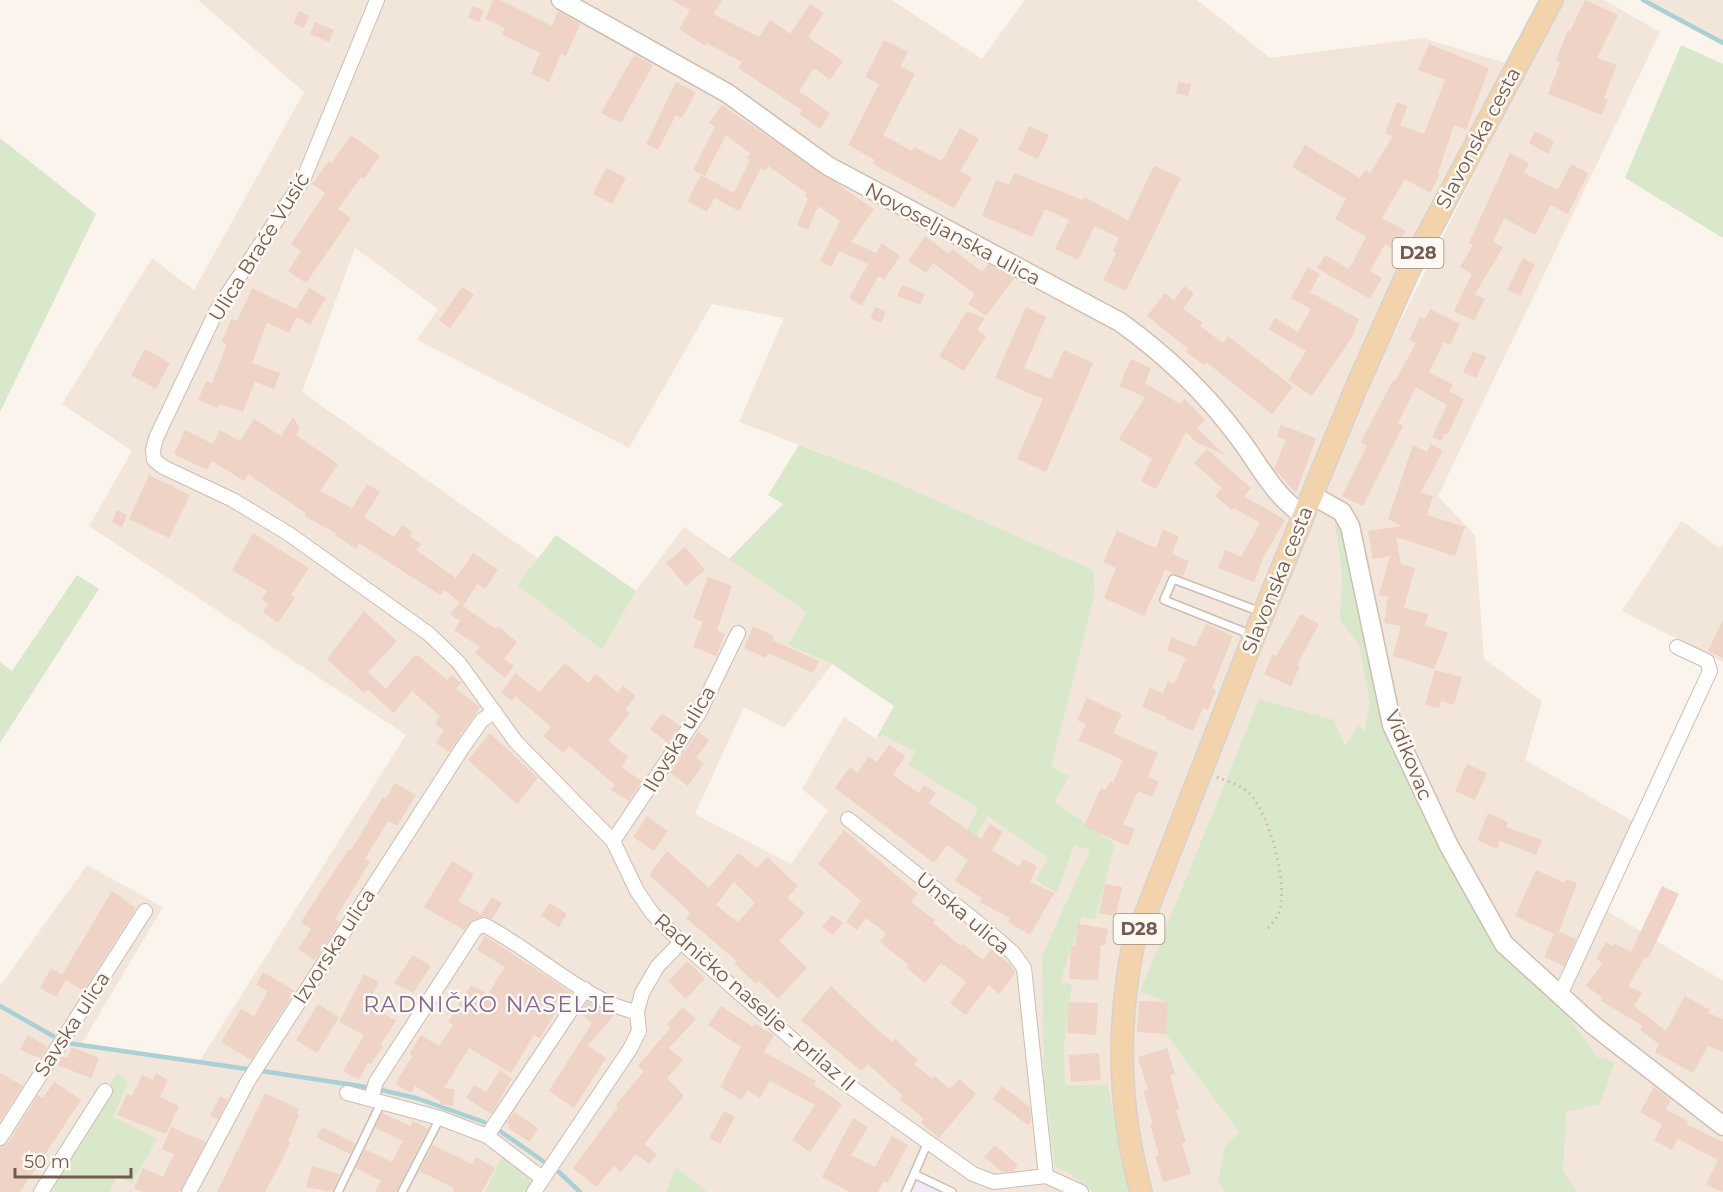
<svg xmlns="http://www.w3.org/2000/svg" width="1723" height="1192" font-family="Montserrat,sans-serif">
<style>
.residential{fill:#f2e6db;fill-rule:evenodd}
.education{fill:#f1e8f8}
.green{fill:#d9e8cb}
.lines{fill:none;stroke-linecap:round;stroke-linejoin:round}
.stream{stroke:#a9d0d4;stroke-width:4.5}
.building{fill:#eed3c6;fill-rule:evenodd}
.lane-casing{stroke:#cdbcb2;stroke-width:10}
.street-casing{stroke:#cdbcb2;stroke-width:16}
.secondary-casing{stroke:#d1beb2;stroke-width:21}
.primary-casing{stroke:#d8d1ce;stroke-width:24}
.path{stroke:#d3b6a9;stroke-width:3;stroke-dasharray:1.5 4.5;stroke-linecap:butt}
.lane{stroke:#fff;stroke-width:7}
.street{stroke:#fff;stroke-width:14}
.secondary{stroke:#fff;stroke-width:18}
.primary{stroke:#f3d3ab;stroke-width:21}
.labels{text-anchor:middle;stroke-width:5;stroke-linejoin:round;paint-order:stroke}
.shield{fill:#fef8f2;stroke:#9d8a81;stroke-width:1.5}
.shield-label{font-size:18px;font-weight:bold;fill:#745b50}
.street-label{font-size:20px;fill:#745b50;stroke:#fef8f2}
.quarter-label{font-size:22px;letter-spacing:1.5px;fill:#80698f;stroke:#fef8f2}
</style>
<rect width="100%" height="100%" fill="#fbf4ec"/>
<g class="residential">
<path d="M198 0H892L982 59 1025 0H1197L1270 58 1422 38 1506 63 1421 228 1348 385 1280 545 1340 441 1557 10 1565 0H1604L1660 32 1438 496 1475 535 1484 659 1542 701 1525 760 1640 825 1602 908 1723 981V1192H0V986L87 865 163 907 81 1045 199 1062 406 735 89 526 132 451 62 404 152 258 194 290 304 92ZM355 248 438 309 417 340 629 448 712 304 784 318 739 422 879 475 919 663 876 739 844 717 802 789 828 810 791 864 695 814 744 707 784 728 832 664 788 645 806 612 684 527 636 591 602 650 517 585 539 559 302 392Z"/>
<path d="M1642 0H1723V43L1675 17Z"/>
<path d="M1681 521 1720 548 1723 544V662L1622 611Z"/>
</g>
<path class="education" d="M914 1174 952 1192H906Z"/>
<g class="green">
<path d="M1681 45 1723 64V238L1625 178Z"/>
<path d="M0 138 96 214 0 412Z"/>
<path d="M799 445 879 475 1093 570 1095 592 1051 767 1069 776 1055 802 1115 844 1095 919 1082 917 1060 983 1072 984 1064 1046 1065 1085H1108L1128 1192H1093L1069 1173 1055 1167 1044 1081 1042 956 1090 850 1074 845 1057 893 1036 880 1048 858 988 816 968 849 960 846 978 808 908 765 915 751 882 735 877 737 894 706 832 664 788 645 806 612 729 559 783 504 768 495Z"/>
<path d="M1342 512 1392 725 1504 944 1563 1010 1597 1057 1615 1062 1600 1104 1566 1112 1563 1172 1578 1192H1225L1218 1181 1225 1146 1239 1132 1166 1034 1168 1002 1140 992 1259 699 1334 720 1345 746 1359 725 1364 731 1370 704 1359 645 1340 620 1342 572 1335 524Z"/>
<path d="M556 535 636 591 602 650 517 585Z"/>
<path d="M77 575 99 589 0 743V662L12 671Z"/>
<path d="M117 1073 128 1082 113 1117 157 1139 132 1183 117 1176 110 1192H41Z"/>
<path d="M505 1150 542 1178 534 1192H485Z"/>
<path d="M676 1167 707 1192H666Z"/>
</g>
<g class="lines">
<g class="stream">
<path d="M1643 0 1723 43"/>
<path d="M0 1006 53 1036"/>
<path d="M67 1043 247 1069"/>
<path d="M262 1071 366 1087"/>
<path d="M381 1090 416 1098 484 1122"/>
<path d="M500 1131 543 1161"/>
<path d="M559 1172 580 1192"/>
</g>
</g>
<g class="building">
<path d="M493 0H500L552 26 558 11 580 24 566 56 561 54 549 82 531 74 540 53 502 34 505 28 485 19Z"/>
<path d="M672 0H722L713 14 759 37 770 20 790 34 810 4 824 13 808 37 843 61 830 80 814 68 799 91 830 113 820 129 799 114 802 110 738 68 742 62 706 43 705 46 679 29 690 10Z"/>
<path d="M1585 0 1618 15 1597 58 1617 65 1604 98 1608 99 1602 115 1548 94 1560 62 1556 60 1568 30 1570 31Z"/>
<path d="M473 6 484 11 479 22 468 18Z"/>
<path d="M299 11 309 16 304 28 293 23Z"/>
<path d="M315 22 334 30 329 42 310 34Z"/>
<path d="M884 40 908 52 900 66 915 74 883 135 912 151 914 147 942 161 960 128 979 139 960 171 972 178 954 208 873 164 875 160 848 145 879 84 865 77Z"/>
<path d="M1429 44 1489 68 1466 130 1454 125 1438 173 1440 174 1430 193 1405 179 1382 218 1406 231 1395 250 1385 244 1370 271 1382 278 1370 299 1317 268 1325 255 1349 269 1366 237 1335 219 1346 199 1292 167 1305 145 1360 178 1365 170 1370 173 1393 136 1385 133 1397 102 1408 106 1400 125 1424 134 1445 80 1418 70Z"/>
<path d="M634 55 653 65 621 123 601 113Z"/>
<path d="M676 82 696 92 682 118 676 115 658 150 646 144Z"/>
<path d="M1178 82 1191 84 1188 96 1176 93Z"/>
<path d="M722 105 874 209 851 242 876 253 882 243 900 256 884 280 878 276 862 306 849 298 868 264 839 251 831 267 820 261 840 221 818 206 808 230 797 225 808 199 805 196 807 193 768 166 765 171 761 168 739 211 714 198 707 212 687 201 701 175 734 193 750 160 747 158 750 153 726 135 705 176 693 170 715 127 709 123Z"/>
<path d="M1029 126 1049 135 1038 159 1018 150Z"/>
<path d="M1535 131 1554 141 1548 154 1529 143Z"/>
<path d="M351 135 380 156 364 179 361 177 338 209 351 218 306 283 288 271 301 251 291 244 325 193 312 184 329 161 332 163Z"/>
<path d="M1510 153 1529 163 1524 173 1558 190 1571 164 1588 173 1568 214 1551 205 1535 235 1504 218 1493 242 1503 247 1475 294 1485 299 1474 321 1454 311 1472 274 1460 267 1473 245 1469 243Z"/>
<path d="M1154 166 1181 178 1126 291 1103 280 1116 253 1113 251 1119 238 1095 226 1078 260 1055 249 1069 220 1045 209 1032 237 982 216 996 180 1009 185 1014 173 1083 200 1084 197 1128 220Z"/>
<path d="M606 168 626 178 612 204 593 194Z"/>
<path d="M925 236 949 254 952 249 982 272 988 264 1014 278 986 316 968 304 975 294 933 263 926 273 908 261Z"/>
<path d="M1523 258 1535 264 1520 296 1507 290Z"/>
<path d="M1308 267 1320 274 1310 292 1359 319 1351 339 1312 396 1288 380 1306 351 1268 329 1275 318 1298 332 1311 309 1291 298Z"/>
<path d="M902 285 925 294 920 305 897 296Z"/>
<path d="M1184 286 1194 293 1183 309 1203 323 1200 326 1223 343 1228 336 1293 387 1272 414 1206 362 1204 365 1186 352 1188 349 1147 316 1165 293 1174 300Z"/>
<path d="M462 287 474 295 450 328 439 320Z"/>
<path d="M252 288 296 309 309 288 326 298 310 325 297 317 289 333 267 323 252 363 280 373 274 389 255 382 243 412 220 404 218 408 198 400 206 381 212 383 227 344 222 342 231 319 237 321Z"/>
<path d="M876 307 886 311 881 323 870 318Z"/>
<path d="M1026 307 1046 317 1024 368 1051 379 1064 350 1093 363 1046 472 1017 459 1043 399 995 378Z"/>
<path d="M1430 309 1460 324 1450 345 1444 342 1429 372 1453 385 1449 391 1464 399 1448 434 1445 433 1441 441 1432 437 1447 405 1416 387 1398 423 1403 426 1363 506 1342 496 1367 446 1361 442 1393 380 1395 381 1416 343 1409 340 1420 317 1425 319Z"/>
<path d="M967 311 985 318 977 330 986 336 964 371 939 356Z"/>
<path d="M145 349 170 363 156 389 131 375Z"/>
<path d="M1473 351 1486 357 1476 378 1463 372Z"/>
<path d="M1131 359 1151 368 1145 383 1180 404 1185 399 1205 420 1197 428 1225 455 1197 443 1186 432 1156 489 1141 481 1152 459 1119 439 1145 397 1119 386Z"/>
<path d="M293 417 300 428 296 435 338 464 320 491 352 508 367 484 380 492 364 517 394 537 402 525 413 532 410 536 421 544 416 550 456 578 473 553 498 570 485 589 477 584 463 606 496 629 498 626 517 642 504 659 514 666 505 678 475 653 480 647 454 630 460 621 450 614 459 603 461 604 445 590 440 595 359 543 356 549 335 535 336 533 304 516 306 513 248 474 244 481 212 461 207 470 174 454 185 430 213 444 220 430 240 441 254 419 281 436Z"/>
<path d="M1281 425 1316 438 1296 493 1274 469 1286 440 1277 436Z"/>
<path d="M1431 444 1443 451 1421 492 1433 496 1427 515 1465 527 1455 556 1396 537 1401 564 1415 568 1404 608 1428 614 1425 625 1448 633 1434 669 1393 656 1401 626 1384 623 1388 597 1379 595 1390 556 1373 559 1368 531 1402 526 1388 519 1413 445 1427 452Z"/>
<path d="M1207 449 1251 488 1244 496 1285 520 1264 556 1254 582 1218 568 1225 550 1241 557 1260 523 1234 508 1232 510 1215 496 1222 488 1194 463Z"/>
<path d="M149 475 190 495 169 538 129 519Z"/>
<path d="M117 510 127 515 122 527 112 522Z"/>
<path d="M1163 530 1179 536 1172 554 1189 561 1183 577 1165 570 1144 616 1104 598 1116 568 1103 562 1117 531 1156 548Z"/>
<path d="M253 533 309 568 291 595 295 598 278 623 263 612 268 604 261 599 267 591 232 570Z"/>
<path d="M685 547 705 570 686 586 666 563Z"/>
<path d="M708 577 732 586 717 630 725 634 716 656 693 647 703 622 693 618Z"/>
<path d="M364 611 397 641 368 672 386 689 414 656H419L447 680 452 675 461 683 456 689 480 707 449 752 436 743 444 730 435 724 440 716 412 691 394 713 368 690 364 693 327 659Z"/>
<path d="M1301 614 1319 624 1297 665 1300 666 1291 686 1264 674 1273 654 1276 656Z"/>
<path d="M1723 619V658L1708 651Z"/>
<path d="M1206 624 1233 636 1212 688 1216 690 1208 710 1203 708 1193 731 1166 719 1167 717 1142 707 1150 688 1163 693 1168 681 1174 684 1186 658 1167 650 1172 637 1195 647Z"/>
<path d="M753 626 774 636 772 640 819 661 813 673 768 653 766 658 744 648Z"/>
<path d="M565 663 588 683 596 674 618 693 623 686 636 696 625 710 630 713 608 741 628 757 621 767 642 781 629 801 611 790 615 785 569 746 564 753 543 736 551 727 515 696 512 701 501 693 515 673 539 692Z"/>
<path d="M1435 670 1462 677 1454 705 1441 701 1439 708 1425 705Z"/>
<path d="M1087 698 1122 714 1113 733 1158 753 1148 777 1159 782 1152 797 1138 791 1123 824 1135 829 1128 846 1084 826 1101 788 1106 790 1110 781 1113 783 1123 760 1078 740 1086 724 1077 720Z"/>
<path d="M662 713 680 726 668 743 650 729Z"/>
<path d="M698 732 709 740 696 758 704 763 688 786 670 773Z"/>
<path d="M490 733 538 778 517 804 468 760Z"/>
<path d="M889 745 905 756 893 775 919 793 924 785 936 793 929 803 981 839 990 824 1003 832 992 850 1019 867 1023 859 1037 866 1030 882 1054 893 1030 935 1008 922 1010 918 980 902 982 898 955 881 968 860 947 845 934 863 835 788 850 767 857 773 869 756 877 762Z"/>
<path d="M1467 764 1487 773 1475 800 1455 791Z"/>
<path d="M395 783 416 795 397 826 388 821 365 859 370 862 335 919 340 922 315 960 298 949 311 929 301 922 349 849 351 850 383 797 386 798Z"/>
<path d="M1488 813 1508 822 1506 827 1542 840 1536 855 1500 841 1497 849 1477 840Z"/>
<path d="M647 816 668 831 654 851 633 837Z"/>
<path d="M844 830 918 894 911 902 935 920 933 923 961 946 963 944 983 960 991 949 1010 964 1015 973 999 994 989 985 966 1015 950 1003 966 982 941 963 925 983 907 968 909 965 880 942 886 933 866 918 857 930 846 922 861 901 818 864Z"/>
<path d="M667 851 709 888 738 853 757 868 767 857 798 886 787 898 805 913 779 941 807 968 778 999 759 981 756 984 734 963 737 961 686 918 690 912 649 875ZM734 882 755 903 738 922 716 905Z"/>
<path d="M452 861 474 874 458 901 481 914 492 897 502 903 492 919 484 916 473 920 464 930 424 907Z"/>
<path d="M1536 870 1565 883 1566 879 1577 883 1559 932 1576 939 1564 966 1544 957 1554 934 1515 916Z"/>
<path d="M1105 884 1122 887 1116 916 1099 913Z"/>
<path d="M1662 886 1679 894 1648 959 1645 957 1628 986 1642 993 1634 1006 1666 1031 1685 996 1710 1010 1708 1013 1723 1019V1052L1708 1046 1693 1073 1655 1052 1659 1044 1640 1030 1643 1026 1601 1001 1603 998 1586 986 1603 963 1596 959 1606 942 1613 946 1614 943 1631 952Z"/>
<path d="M112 891 136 908 84 991 66 980 56 997 40 988 51 968 62 975Z"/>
<path d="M549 903 567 914 559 927 541 916Z"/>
<path d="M832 915 843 923 833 935 822 927Z"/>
<path d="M1078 924 1108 929 1105 945H1101L1098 980 1069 979 1071 947H1075Z"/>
<path d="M485 936 572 993 565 1003 562 1001 540 1039 534 1035 511 1073 469 1048 444 1088 455 1089 453 1106 440 1104V1101L415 1086 411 1093 395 1084 412 1056 409 1054 421 1035 439 1046 453 1025 448 1022 471 985 488 994 505 967 477 950Z"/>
<path d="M413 955 431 966 413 993 394 983Z"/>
<path d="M687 961 705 978 686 999 668 982Z"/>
<path d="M263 972 295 991 251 1060 221 1042 241 1009 254 1016 268 991 256 985Z"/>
<path d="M364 974 379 982 368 1003 396 1021 381 1044 383 1046 371 1064 368 1062 359 1080 343 1071 364 1035 339 1022Z"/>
<path d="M831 986 874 1027 893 1042 895 1039 918 1060 914 1064 932 1079 934 1076 950 1089 959 1079 976 1094 939 1138 921 1123 924 1119 900 1099 903 1096 868 1064 861 1071 801 1020Z"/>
<path d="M1139 1001 1168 1002 1166 1034 1137 1032Z"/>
<path d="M587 1002 614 1015 588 1046 606 1058 574 1108 549 1091 592 1023 580 1013Z"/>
<path d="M1069 1002 1098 1003 1096 1035 1067 1033Z"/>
<path d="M318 1004 339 1017 317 1053 296 1040Z"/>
<path d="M721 1006 753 1027 755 1024 774 1035 764 1052 816 1081 814 1085 842 1104 810 1152 792 1140 815 1105 770 1081 760 1098 747 1090 742 1100 720 1087 741 1047 708 1025Z"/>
<path d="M683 1007 696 1019 669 1048 683 1060 667 1078 684 1096 644 1144 657 1154 649 1164 636 1154 621 1172 614 1166 596 1187 573 1168 618 1107 616 1105 644 1071 638 1066 671 1027 667 1024Z"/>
<path d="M28 1035 48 1047 40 1058 20 1050Z"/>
<path d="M72 1047 99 1058 91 1078 57 1065 63 1056 67 1058Z"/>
<path d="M1167 1048 1175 1074 1170 1075 1179 1109 1176 1110 1186 1142 1182 1143 1191 1174 1163 1182 1155 1156 1159 1155 1150 1124H1153L1143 1091 1148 1090 1138 1057Z"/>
<path d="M1099 1053 1101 1080 1071 1082 1069 1055Z"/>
<path d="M500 1070 512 1079 491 1114 466 1098 474 1085 486 1092Z"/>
<path d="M0 1073 23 1086 0 1121Z"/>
<path d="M156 1073 168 1080 160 1097 179 1106 166 1134 117 1115 127 1094 132 1096 142 1075 153 1080Z"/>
<path d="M54 1082 81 1100 20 1192H0V1147L8 1143 38 1095 43 1098Z"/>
<path d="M1002 1086 1030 1107 1031 1122 1028 1125 993 1099Z"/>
<path d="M1654 1087 1671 1100 1665 1109 1688 1121 1686 1124 1723 1142V1192L1706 1185 1718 1160 1678 1139 1672 1150 1654 1140 1662 1125 1640 1112Z"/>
<path d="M265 1093 299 1109 297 1114 299 1115 288 1142 290 1143 280 1164 265 1192H217Z"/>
<path d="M220 1096 228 1100 218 1119 210 1116Z"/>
<path d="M724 1111 735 1117 720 1144 709 1138Z"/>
<path d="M514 1112 538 1128 530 1142 508 1128 510 1125 506 1123Z"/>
<path d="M382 1113 410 1126 413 1121 428 1129 396 1192H375L381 1181 356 1168 365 1149 392 1162 403 1141 375 1128Z"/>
<path d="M853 1118 868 1127 851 1155 875 1167 892 1136 908 1145 888 1183 884 1181 878 1192H850L822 1177Z"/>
<path d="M171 1127 206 1142 180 1192H142L134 1188 143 1168 163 1177 174 1154 162 1149Z"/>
<path d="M322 1127 355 1143 350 1154 316 1137Z"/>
<path d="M433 1145 472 1164 476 1157 495 1168 482 1192H452L454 1188 419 1171Z"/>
<path d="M995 1145 1018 1165 1013 1171 1002 1172 984 1157Z"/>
<path d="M312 1166 340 1174 332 1192 306 1187Z"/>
</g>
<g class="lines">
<g class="lane-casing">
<g id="lane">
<path d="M1252 635 1164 600 1173 579 1261 612"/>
<path d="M914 1174 952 1192"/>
<path d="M338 1192 382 1101"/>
<path d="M402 1192 440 1118"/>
<path d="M906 1192 928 1142"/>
</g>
</g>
<g class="street-casing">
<g id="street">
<path d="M377 0 303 180 217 310 156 438 153 450 154 460 163 467 233 500 289 534 429 634 459 663 516 742 613 841 637 891 652 913 681 942 831 1073 973 1174 994 1182 1046 1176 1081 1192"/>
<path d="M848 819 987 930 1013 953 1024 968 1046 1176"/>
<path d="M613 841 699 713 738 633"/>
<path d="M1560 995 1710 671 1707 661 1677 647"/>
<path d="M347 1093 440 1118 487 1136 542 1178"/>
<path d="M371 1098 376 1082 476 928 484 925C532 949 587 1003 637 1012"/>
<path d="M487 1136 585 989"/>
<path d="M0 1138 145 911"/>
<path d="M41 1192 105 1091"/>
<path d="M189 1192 248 1081 463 747 482 720 495 712"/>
<path d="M534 1192 630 1049 639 1031 637 1012 642 993 657 967 681 942"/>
</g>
</g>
<g class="secondary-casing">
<g id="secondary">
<path d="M561 0 727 93 828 166 1120 322C1163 353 1204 391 1236 434 1259 463 1271 493 1303 515"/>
<path d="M1312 495 1342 512 1350 526 1392 725 1448 844 1504 944 1593 1025 1723 1126"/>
</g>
</g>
<g class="primary-casing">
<path id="primary" d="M1141 1192C1119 1107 1116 1033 1133 946L1254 636 1356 388 1408 272 1552 0"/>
</g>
<path class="path" d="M1217 777C1227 781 1243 786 1250 794 1270 815 1290 889 1278 915 1275 920 1270 926 1267 930"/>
<use href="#lane" class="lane"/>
<use href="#street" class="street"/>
<use href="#secondary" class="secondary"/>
<use href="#primary" class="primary"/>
</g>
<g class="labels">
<g class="shield">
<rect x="1392.5" y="238" width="51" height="30" rx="4.5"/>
<rect x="1113.5" y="914" width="51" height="30" rx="4.5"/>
</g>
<g class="shield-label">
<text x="1418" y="259">D28</text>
<text x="1139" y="935">D28</text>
</g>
<g class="street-label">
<text transform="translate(1478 138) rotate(-62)" y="7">Slavonska cesta</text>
<text transform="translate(953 234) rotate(28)" y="7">Novoseljanska ulica</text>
<text transform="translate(259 247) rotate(-58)" y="7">Ulica Braće Vusić</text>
<text transform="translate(1277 580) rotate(-68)" y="7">Slavonska cesta</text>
<text transform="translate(679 739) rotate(-59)" y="7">Ilovska ulica</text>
<text transform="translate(1409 755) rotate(68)" y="7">Vidikovac</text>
<text transform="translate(963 913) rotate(40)" y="7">Unska ulica</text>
<text transform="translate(334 946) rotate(-57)" y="7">Izvorska ulica</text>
<text transform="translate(755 1002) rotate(41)" y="7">Radničko naselje - prilaz II</text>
<text transform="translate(72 1024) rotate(-57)" y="7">Savska ulica</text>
</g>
<g class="quarter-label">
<text x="490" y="1012">RADNIČKO NASELJE</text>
</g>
</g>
<path d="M15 1168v9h116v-9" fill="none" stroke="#745b50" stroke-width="3"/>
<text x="24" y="1168" font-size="18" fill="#745b50" stroke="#fef8f2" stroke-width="4.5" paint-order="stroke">50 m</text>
</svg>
